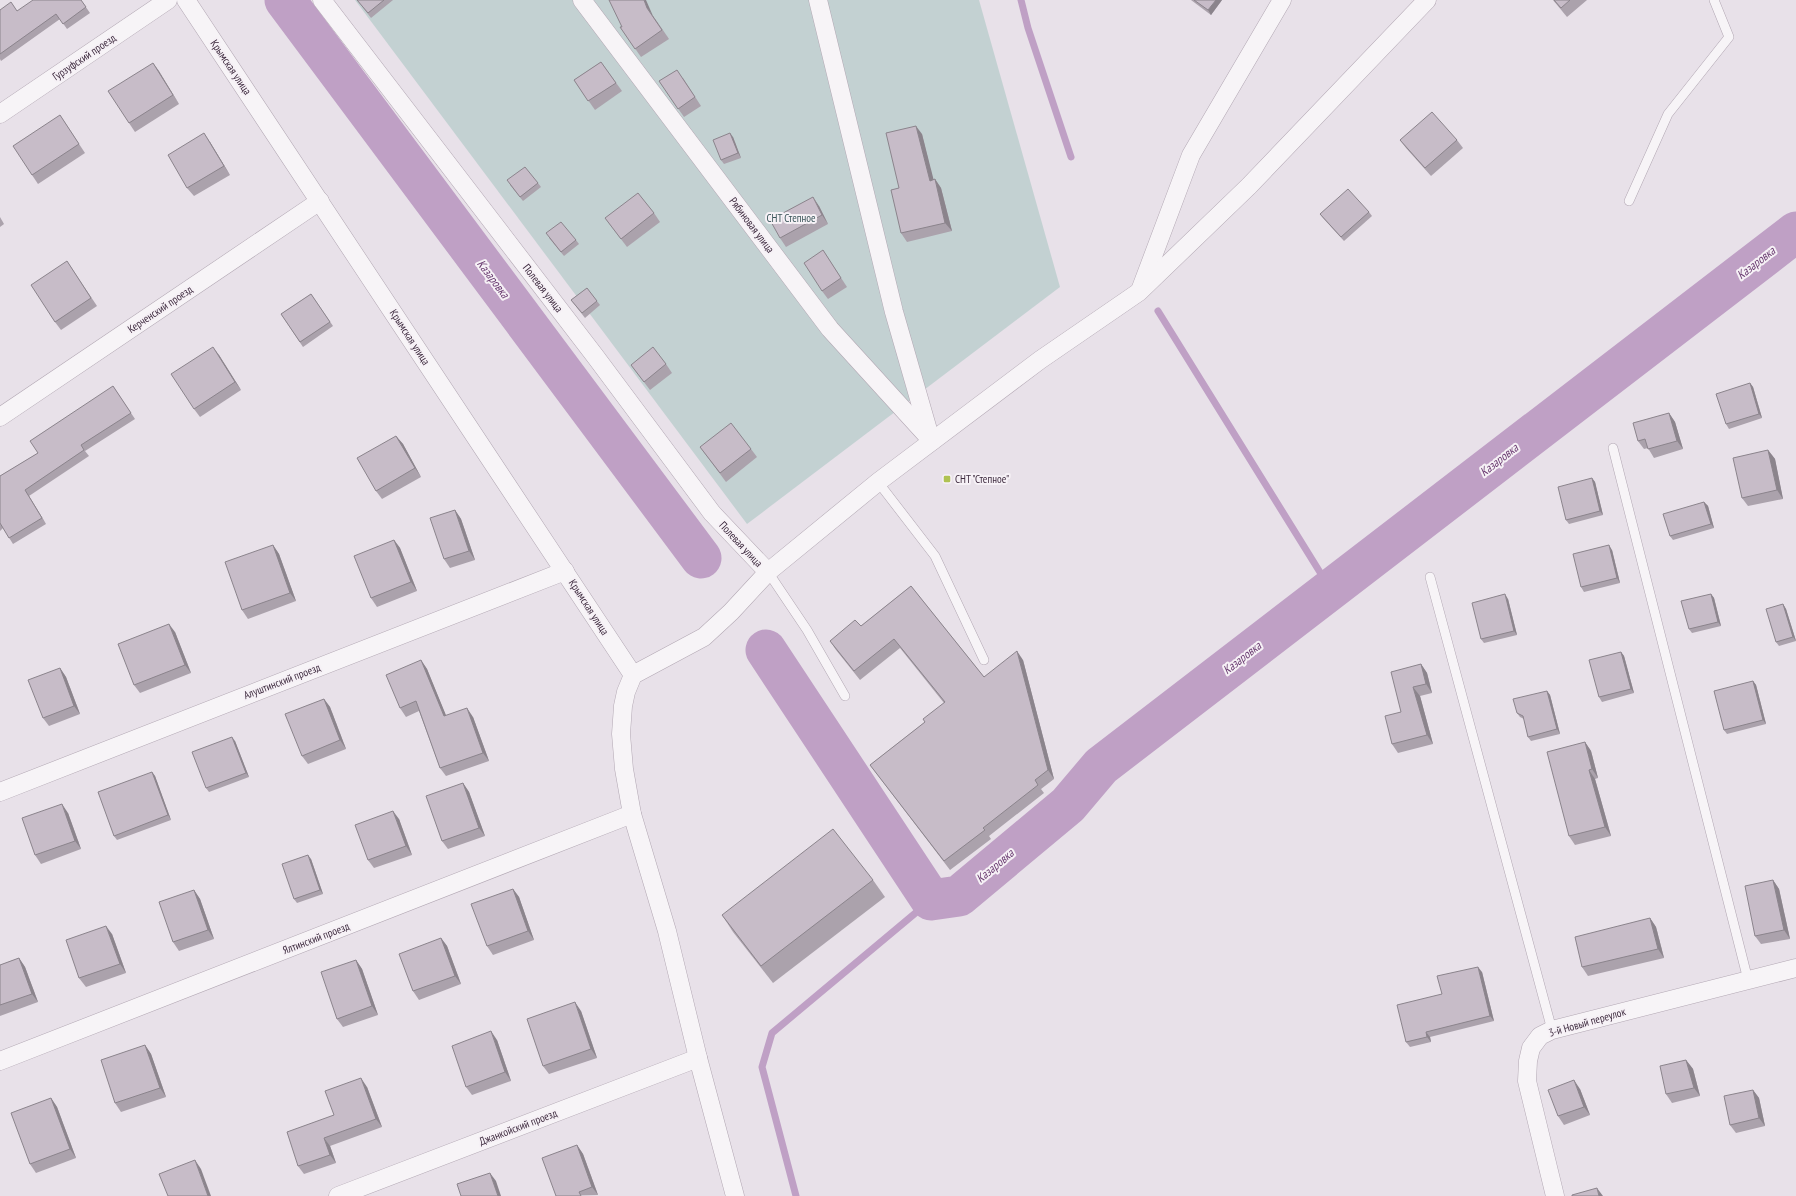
<svg xmlns="http://www.w3.org/2000/svg" width="1796" height="1196" font-family="'PT Sans Narrow',sans-serif">
<style>
.green{fill:#c3d1d2}
.lines{fill:none;stroke-linecap:round;stroke-linejoin:round}
.stream{stroke:#bfa0c5;stroke-width:7}
.river{stroke:#bfa0c5;stroke-width:41}
.lane-casing{stroke:#b2a7b3;stroke-width:10}
.street-casing{stroke:#b2a7b3;stroke-width:19}
.lane{stroke:#f7f4f7;stroke-width:9}
.street{stroke:#f7f4f7;stroke-width:18}
.wall{fill:#aba2ac}
.shaded-wall{fill:#8b848c}
.building{fill:#c7bcc8;stroke:#8b848c}
.poi-dot{fill:#afc252;stroke:#f6f1f6;stroke-width:1.5}
.labels{text-anchor:middle;stroke-width:4;stroke-linejoin:round;paint-order:stroke}
.street-label{font-size:11px;fill:#3e2b3f;stroke:#f6f1f6}
.park-label{font-size:11px;fill:#3a5559;stroke:#f6f1f6}
.poi-label{font-size:11px;fill:#3e2b3f;stroke:#f6f1f6;text-anchor:start}
.water-label{font-size:12px;font-style:italic;fill:#68396f;stroke:#f6f1f6}
</style>
<rect width="100%" height="100%" fill="#e8e1e9"/>
<path class="green" d="M355 0H979L1060 287 747 524Z"/>
<g class="lines">
<g class="stream">
<path d="M1021 0 1028 28 1071 157"/>
<path d="M1158 311 1331 590"/>
<path d="M796 1196 762 1067 772 1033 931 900"/>
</g>
<g class="river">
<path d="M285 0 701 558"/>
<path d="M766 650 931 900 959 896 1068 805 1101 766 1796 232"/>
</g>
<g class="lane-casing">
<g id="lane">
<path d="M1629 201 1668 114 1729 37 1714 0"/>
<path d="M1613 448 1748 980"/>
<path d="M878 482 935 556 984 660"/>
<path d="M768 572 807 630 845 696"/>
<path d="M1430 577 1552 1030"/>
</g>
</g>
<g class="street-casing">
<g id="street">
<path d="M186 0 633 675"/>
<path d="M322 0 595 356 712 513 768 572"/>
<path d="M582 0 830 329 932 441"/>
<path d="M818 0 894 312 930 437"/>
<path d="M0 114 168 0"/>
<path d="M1141 288 1191 155 1282 0"/>
<path d="M0 417 320 201"/>
<path d="M0 792 565 571"/>
<path d="M0 1061 632 814"/>
<path d="M338 1196 698 1058"/>
<path d="M735 1196 698 1058 667 931 632 814 624 769 621 734 623 706 626 692 633 675 704 637 731 612 768 572 878 482 1040 360 1139 292 1249 186 1427 0"/>
<path d="M1555 1196 1527 1081 1528 1061 1531 1048 1540 1036 1552 1030 1796 968"/>
</g>
</g>
<use href="#lane" class="lane"/>
<use href="#street" class="street"/>
</g>
<g class="wall">
<path d="M81 0 90 13 67 29 60 19 1 61 0 59V10L17 11Z"/>
<path d="M357 0H393L371 18Z"/>
<path d="M1191 0H1222L1211 15Z"/>
<path d="M1553 0H1587L1567 17Z"/>
<path d="M653 16 669 39 641 57 620 27Z"/>
<path d="M601 62 622 91 595 110 574 80Z"/>
<path d="M153 63 179 104 135 132 129 123Z"/>
<path d="M683 78 701 106 684 117 659 81Z"/>
<path d="M60 115 85 153 38 184 32 175Z"/>
<path d="M922 134 933 180 935 179 941 188 952 231 907 242 901 233 899 188Z"/>
<path d="M733 137 741 158 724 164 721 160Z"/>
<path d="M1400 140H1457L1463 148 1431 176 1406 148Z"/>
<path d="M210 142 230 175 194 196 187 188Z"/>
<path d="M538 183 541 187 523 201 510 185Z"/>
<path d="M819 206 828 224 786 247 780 238Z"/>
<path d="M1369 212 1372 216 1344 241 1323 218 1320 214Z"/>
<path d="M654 213 660 222 627 247 605 218Z"/>
<path d="M0 217 4 224 0 227Z"/>
<path d="M549 238 576 240 579 244 564 256Z"/>
<path d="M823 250 847 287 828 299 822 291Z"/>
<path d="M67 261 97 306 61 330 55 322Z"/>
<path d="M587 288 600 305 585 318 571 300Z"/>
<path d="M311 294 333 326 303 347 281 314Z"/>
<path d="M219 355 241 390 200 417 194 409Z"/>
<path d="M666 364 672 373 650 390 631 365Z"/>
<path d="M1750 383 1753 387 1762 418 1729 429 1726 424Z"/>
<path d="M113 386 135 419 85 451 89 456 29 496 46 524 13 544 3 528 0 531V476L38 453Z"/>
<path d="M1669 413 1675 422 1683 449 1654 458 1648 448 1644 449 1638 441Z"/>
<path d="M396 436 403 444 421 477 382 499 376 491Z"/>
<path d="M700 447 751 449 757 457 726 482Z"/>
<path d="M1768 450 1775 459 1783 499 1748 506 1742 498Z"/>
<path d="M1592 478 1595 482 1603 515 1569 524 1566 520Z"/>
<path d="M1704 502 1708 506 1714 528 1673 540 1670 536Z"/>
<path d="M455 510 461 519 475 560 450 568 444 559Z"/>
<path d="M394 540 400 548 417 591 377 607 371 598Z"/>
<path d="M273 545 279 554 296 601 248 619 242 610Z"/>
<path d="M1612 550 1620 583 1584 592 1581 587Z"/>
<path d="M911 586 984 677 1023 660 1054 779 1041 789 1044 793 989 836 991 839 950 870 870 765 925 722 944 703 900 648 860 680 836 650 830 641 861 626Z"/>
<path d="M1711 594 1714 598 1721 626 1692 633 1689 629Z"/>
<path d="M1508 599 1517 635 1484 643 1481 639Z"/>
<path d="M1783 604 1786 609 1796 641 1779 646 1776 642Z"/>
<path d="M175 632 191 673 140 693 134 685Z"/>
<path d="M1621 652 1624 656 1634 693 1602 702 1599 697Z"/>
<path d="M421 660 427 669 446 716 473 717 489 761 446 776 440 768 419 711 406 717 400 708Z"/>
<path d="M1421 664 1427 673 1432 693 1420 696 1433 744 1398 753 1392 744 1401 712Z"/>
<path d="M60 668 66 677 80 714 49 726 43 718Z"/>
<path d="M1753 681 1756 685 1766 724 1727 734 1724 730Z"/>
<path d="M1547 691 1550 695 1560 734 1531 741 1528 737 1524 719 1520 717 1517 713Z"/>
<path d="M324 699 330 707 346 749 308 764 302 756Z"/>
<path d="M235 741 249 777 209 792 206 788Z"/>
<path d="M1585 742 1591 751 1598 778 1595 779 1611 836 1575 845 1569 836Z"/>
<path d="M152 772 155 776 171 820 117 840 114 836Z"/>
<path d="M463 783 469 792 485 836 448 849 442 841Z"/>
<path d="M68 813 81 849 41 864 35 855Z"/>
<path d="M399 819 412 855 374 868 368 860Z"/>
<path d="M311 859 323 894 297 903 294 899Z"/>
<path d="M873 880 885 897 773 983 733 932 722 915Z"/>
<path d="M1773 880 1779 889 1790 939 1761 944 1755 936Z"/>
<path d="M513 889 519 897 534 940 493 955 487 946Z"/>
<path d="M194 890 200 899 214 939 179 951 173 942Z"/>
<path d="M1650 918 1656 927 1664 958 1588 976 1582 967Z"/>
<path d="M112 934 126 973 86 987 79 978Z"/>
<path d="M441 938 447 946 461 984 419 1000 413 991Z"/>
<path d="M19 958 25 967 38 1002 0 1016V965Z"/>
<path d="M356 960 362 969 378 1015 343 1027 337 1019Z"/>
<path d="M1482 972 1494 1021 1430 1037 1431 1042 1410 1047 1406 1042 1442 994Z"/>
<path d="M581 1011 597 1058 549 1074 543 1066Z"/>
<path d="M497 1040 511 1081 472 1095 466 1087Z"/>
<path d="M145 1045 151 1054 166 1097 121 1112 115 1103Z"/>
<path d="M1686 1060 1693 1069 1700 1096 1672 1103 1666 1094Z"/>
<path d="M367 1087 382 1127 330 1146 336 1163 304 1174 298 1166 334 1115Z"/>
<path d="M1580 1089 1590 1115 1564 1125 1558 1116Z"/>
<path d="M1753 1090 1759 1098 1765 1126 1736 1133 1730 1125Z"/>
<path d="M51 1098 57 1107 76 1158 36 1173 30 1164Z"/>
<path d="M577 1145 583 1154 598 1195 556 1196Z"/>
</g>
<g class="shaded-wall">
<path d="M644 0H646L653 16 669 39 647 8Z"/>
<path d="M1216 0H1222L1211 15 1208 10Z"/>
<path d="M153 63 159 71 179 104 173 95Z"/>
<path d="M916 126 922 134 936 189 930 181Z"/>
<path d="M204 133 210 142 230 175 224 166Z"/>
<path d="M730 133 733 137 741 158 738 153Z"/>
<path d="M935 179 941 188 952 231 945 223Z"/>
<path d="M813 197 819 206 828 224 822 215Z"/>
<path d="M213 347 219 355 241 390 235 382Z"/>
<path d="M1750 383 1753 387 1762 418 1759 414Z"/>
<path d="M1669 413 1675 422 1683 449 1677 441Z"/>
<path d="M396 436 403 444 421 477 415 468Z"/>
<path d="M1768 450 1775 459 1783 499 1777 490Z"/>
<path d="M1592 478 1595 482 1603 515 1600 511Z"/>
<path d="M25 490 29 496 46 524 42 518Z"/>
<path d="M1704 502 1708 506 1714 528 1711 524Z"/>
<path d="M455 510 461 519 475 560 469 551Z"/>
<path d="M394 540 400 548 417 591 411 582Z"/>
<path d="M273 545 279 554 296 601 290 593Z"/>
<path d="M1609 545 1612 550 1620 583 1617 578Z"/>
<path d="M1505 594 1508 599 1517 635 1514 631Z"/>
<path d="M1711 594 1714 598 1721 626 1718 622Z"/>
<path d="M1783 604 1786 609 1796 641 1793 637Z"/>
<path d="M169 624 175 632 191 673 185 665Z"/>
<path d="M1017 651 1023 660 1054 779 1048 770Z"/>
<path d="M1621 652 1624 656 1634 693 1631 689Z"/>
<path d="M421 660 427 669 450 725 444 716Z"/>
<path d="M1421 664 1427 673 1432 693 1426 684Z"/>
<path d="M60 668 66 677 80 714 74 706Z"/>
<path d="M1753 681 1756 685 1766 724 1763 720Z"/>
<path d="M1413 687 1420 696 1433 744 1427 735Z"/>
<path d="M1547 691 1550 695 1560 734 1557 729Z"/>
<path d="M324 699 330 707 346 749 340 740Z"/>
<path d="M467 708 473 717 489 761 483 753Z"/>
<path d="M232 737 235 741 249 777 246 773Z"/>
<path d="M1585 742 1591 751 1598 778 1592 769Z"/>
<path d="M1589 770 1595 779 1611 836 1605 827Z"/>
<path d="M152 772 155 776 171 820 168 815Z"/>
<path d="M463 783 469 792 485 836 479 828Z"/>
<path d="M62 804 68 813 81 849 75 841Z"/>
<path d="M393 811 399 819 412 855 406 846Z"/>
<path d="M308 855 311 859 323 894 320 890Z"/>
<path d="M1773 880 1779 889 1790 939 1784 930Z"/>
<path d="M513 889 519 897 534 940 528 931Z"/>
<path d="M194 890 200 899 214 939 208 930Z"/>
<path d="M1650 918 1656 927 1664 958 1658 949Z"/>
<path d="M106 926 112 934 126 973 120 964Z"/>
<path d="M441 938 447 946 461 984 455 976Z"/>
<path d="M19 958 25 967 38 1002 32 994Z"/>
<path d="M356 960 362 969 378 1015 372 1006Z"/>
<path d="M1478 967 1482 972 1494 1021 1490 1016Z"/>
<path d="M575 1002 581 1011 597 1058 591 1049Z"/>
<path d="M491 1031 497 1040 511 1081 505 1072Z"/>
<path d="M1426 1032 1430 1037 1431 1042 1427 1037Z"/>
<path d="M145 1045 151 1054 166 1097 160 1088Z"/>
<path d="M1686 1060 1693 1069 1700 1096 1694 1088Z"/>
<path d="M361 1078 367 1087 382 1127 376 1119Z"/>
<path d="M1574 1080 1580 1089 1590 1115 1584 1107Z"/>
<path d="M1753 1090 1759 1098 1765 1126 1759 1118Z"/>
<path d="M51 1098 57 1107 76 1158 70 1149Z"/>
<path d="M324 1138 330 1146 336 1163 330 1155Z"/>
<path d="M577 1145 583 1154 598 1195 592 1187Z"/>
<path d="M195 1160 201 1169 211 1196H208Z"/>
<path d="M490 1173 496 1181 501 1196H498Z"/>
<path d="M1597 1188 1603 1196H1599Z"/>
</g>
<g class="building">
<path d="M33 0H81L86 7 63 24 56 14 0 54V10L11 2 17 11Z"/>
<path d="M357 0H384L368 13Z"/>
<path d="M609 0H644L647 8 662 30 635 49 620 27H622Z"/>
<path d="M1194 0H1216L1208 10Z"/>
<path d="M1554 0H1570L1561 8Z"/>
<path d="M601 62 616 83 588 101 574 80Z"/>
<path d="M153 63 173 95 129 123 108 91Z"/>
<path d="M677 70 695 97 678 109 659 81Z"/>
<path d="M1432 112 1457 140 1425 168 1400 140Z"/>
<path d="M60 115 79 144 32 175 13 146Z"/>
<path d="M916 126 930 181 935 179 945 223 901 233 891 190 899 188 886 133Z"/>
<path d="M204 133 224 166 187 188 168 155Z"/>
<path d="M730 133 738 153 721 160 713 140Z"/>
<path d="M525 167 538 183 520 197 507 180Z"/>
<path d="M1348 189 1369 212 1341 237 1320 214Z"/>
<path d="M638 193 654 213 621 239 605 218Z"/>
<path d="M813 197 822 215 780 238 770 220Z"/>
<path d="M561 222 576 240 561 252 546 233Z"/>
<path d="M823 250 841 278 822 291 804 263Z"/>
<path d="M67 261 91 298 55 322 31 285Z"/>
<path d="M587 288 597 301 582 313 571 300Z"/>
<path d="M311 294 330 322 300 342 281 314Z"/>
<path d="M213 347 235 382 194 409 171 374Z"/>
<path d="M653 347 666 364 644 382 631 365Z"/>
<path d="M1750 383 1759 414 1726 424 1716 394Z"/>
<path d="M113 386 131 413 81 445 84 450 25 490 42 518 9 538 0 523V476L38 453 30 441Z"/>
<path d="M1669 413 1677 441 1648 449 1645 439 1638 441 1633 423Z"/>
<path d="M731 423 751 449 720 473 700 447Z"/>
<path d="M396 436 415 468 376 491 357 458Z"/>
<path d="M1768 450 1777 490 1742 498 1733 458Z"/>
<path d="M1592 478 1600 511 1566 520 1558 487Z"/>
<path d="M1704 502 1711 524 1670 536 1663 514Z"/>
<path d="M455 510 469 551 444 559 430 518Z"/>
<path d="M394 540 411 582 371 598 354 556Z"/>
<path d="M273 545 290 593 242 610 225 562Z"/>
<path d="M1609 545 1617 578 1581 587 1573 554Z"/>
<path d="M911 586 984 677 1017 651 1048 770 1035 780 1038 785 983 828 985 830 944 861 870 765 925 722 923 719 945 702 894 639 854 671 830 641 855 620 861 626Z"/>
<path d="M1505 594 1514 631 1481 639 1472 603Z"/>
<path d="M1711 594 1718 622 1689 629 1681 601Z"/>
<path d="M1783 604 1793 637 1776 642 1766 609Z"/>
<path d="M169 624 185 665 134 685 118 644Z"/>
<path d="M1621 652 1631 689 1599 697 1589 660Z"/>
<path d="M421 660 444 716 467 708 483 753 440 768 416 701 400 708 386 675Z"/>
<path d="M1421 664 1426 684 1413 687 1427 735 1392 744 1385 716 1401 712 1391 672Z"/>
<path d="M60 668 74 706 43 718 28 680Z"/>
<path d="M1753 681 1763 720 1724 730 1714 691Z"/>
<path d="M1547 691 1557 729 1528 737 1523 716 1517 713 1513 699Z"/>
<path d="M324 699 340 740 302 756 285 714Z"/>
<path d="M232 737 246 773 206 788 192 752Z"/>
<path d="M1585 742 1592 769 1589 770 1605 827 1569 836 1547 752Z"/>
<path d="M152 772 168 815 114 836 98 792Z"/>
<path d="M463 783 479 828 442 841 426 796Z"/>
<path d="M62 804 75 841 35 855 22 818Z"/>
<path d="M393 811 406 846 368 860 355 825Z"/>
<path d="M833 829 873 880 761 966 722 915Z"/>
<path d="M308 855 320 890 294 899 282 864Z"/>
<path d="M1773 880 1784 930 1755 936 1745 886Z"/>
<path d="M513 889 528 931 487 946 471 904Z"/>
<path d="M194 890 208 930 173 942 159 902Z"/>
<path d="M1650 918 1658 949 1582 967 1575 937Z"/>
<path d="M106 926 120 964 79 978 66 940Z"/>
<path d="M441 938 455 976 413 991 399 954Z"/>
<path d="M19 958 32 994 0 1005V965Z"/>
<path d="M356 960 372 1006 337 1019 321 972Z"/>
<path d="M1478 967 1490 1016 1426 1032 1427 1037 1406 1042 1397 1005 1442 994 1437 976Z"/>
<path d="M575 1002 591 1049 543 1066 527 1019Z"/>
<path d="M491 1031 505 1072 466 1087 452 1046Z"/>
<path d="M145 1045 160 1088 115 1103 101 1060Z"/>
<path d="M1686 1060 1694 1088 1666 1094 1660 1066Z"/>
<path d="M361 1078 376 1119 324 1138 330 1155 298 1166 287 1132 334 1115 325 1091Z"/>
<path d="M1574 1080 1584 1107 1558 1116 1548 1090Z"/>
<path d="M1753 1090 1759 1118 1730 1125 1724 1096Z"/>
<path d="M51 1098 70 1149 30 1164 11 1113Z"/>
<path d="M577 1145 592 1187 579 1192 581 1196H556L542 1158Z"/>
<path d="M195 1160 208 1196H168L159 1174Z"/>
<path d="M490 1173 498 1196H461L457 1184Z"/>
<path d="M1597 1188 1599 1196H1572V1195Z"/>
</g>
<rect class="poi-dot" x="943" y="475" width="8" height="8" rx="2"/>
<g class="labels">
<g class="street-label">
<text transform="translate(84 57) rotate(-34)" y="4">Гурзуфский проезд</text>
<text transform="translate(231 67) rotate(56)" y="4">Крымская улица</text>
<text transform="translate(752 225) rotate(53)" y="4">Рябиновая улица</text>
<text transform="translate(543 288) rotate(52)" y="4">Полевая улица</text>
<text transform="translate(160 309) rotate(-34)" y="4">Керченский проезд</text>
<text transform="translate(410 337) rotate(57)" y="4">Крымская улица</text>
<text transform="translate(741 544) rotate(47)" y="4">Полевая улица</text>
<text transform="translate(589 607) rotate(57)" y="4">Крымская улица</text>
<text transform="translate(282 681) rotate(-21)" y="4">Алуштинский проезд</text>
<text transform="translate(316 938) rotate(-21)" y="4">Ялтинский проезд</text>
<text transform="translate(1587 1022) rotate(-16)" y="4">3-й Новый переулок</text>
<text transform="translate(518 1127) rotate(-21)" y="4">Джанкойский проезд</text>
</g>
<g class="park-label">
<text x="791" y="222">СНТ Степное</text>
</g>
<g class="poi-label">
<text x="955" y="483">СНТ "Степное"</text>
</g>
<g class="water-label">
<text transform="translate(1756 263) rotate(-38)" y="4">Казаровка</text>
<text transform="translate(493 279) rotate(53)" y="4">Казаровка</text>
<text transform="translate(1499 460) rotate(-38)" y="4">Казаровка</text>
<text transform="translate(1242 658) rotate(-38)" y="4">Казаровка</text>
<text transform="translate(995 866) rotate(-40)" y="4">Казаровка</text>
</g>
</g>
</svg>
